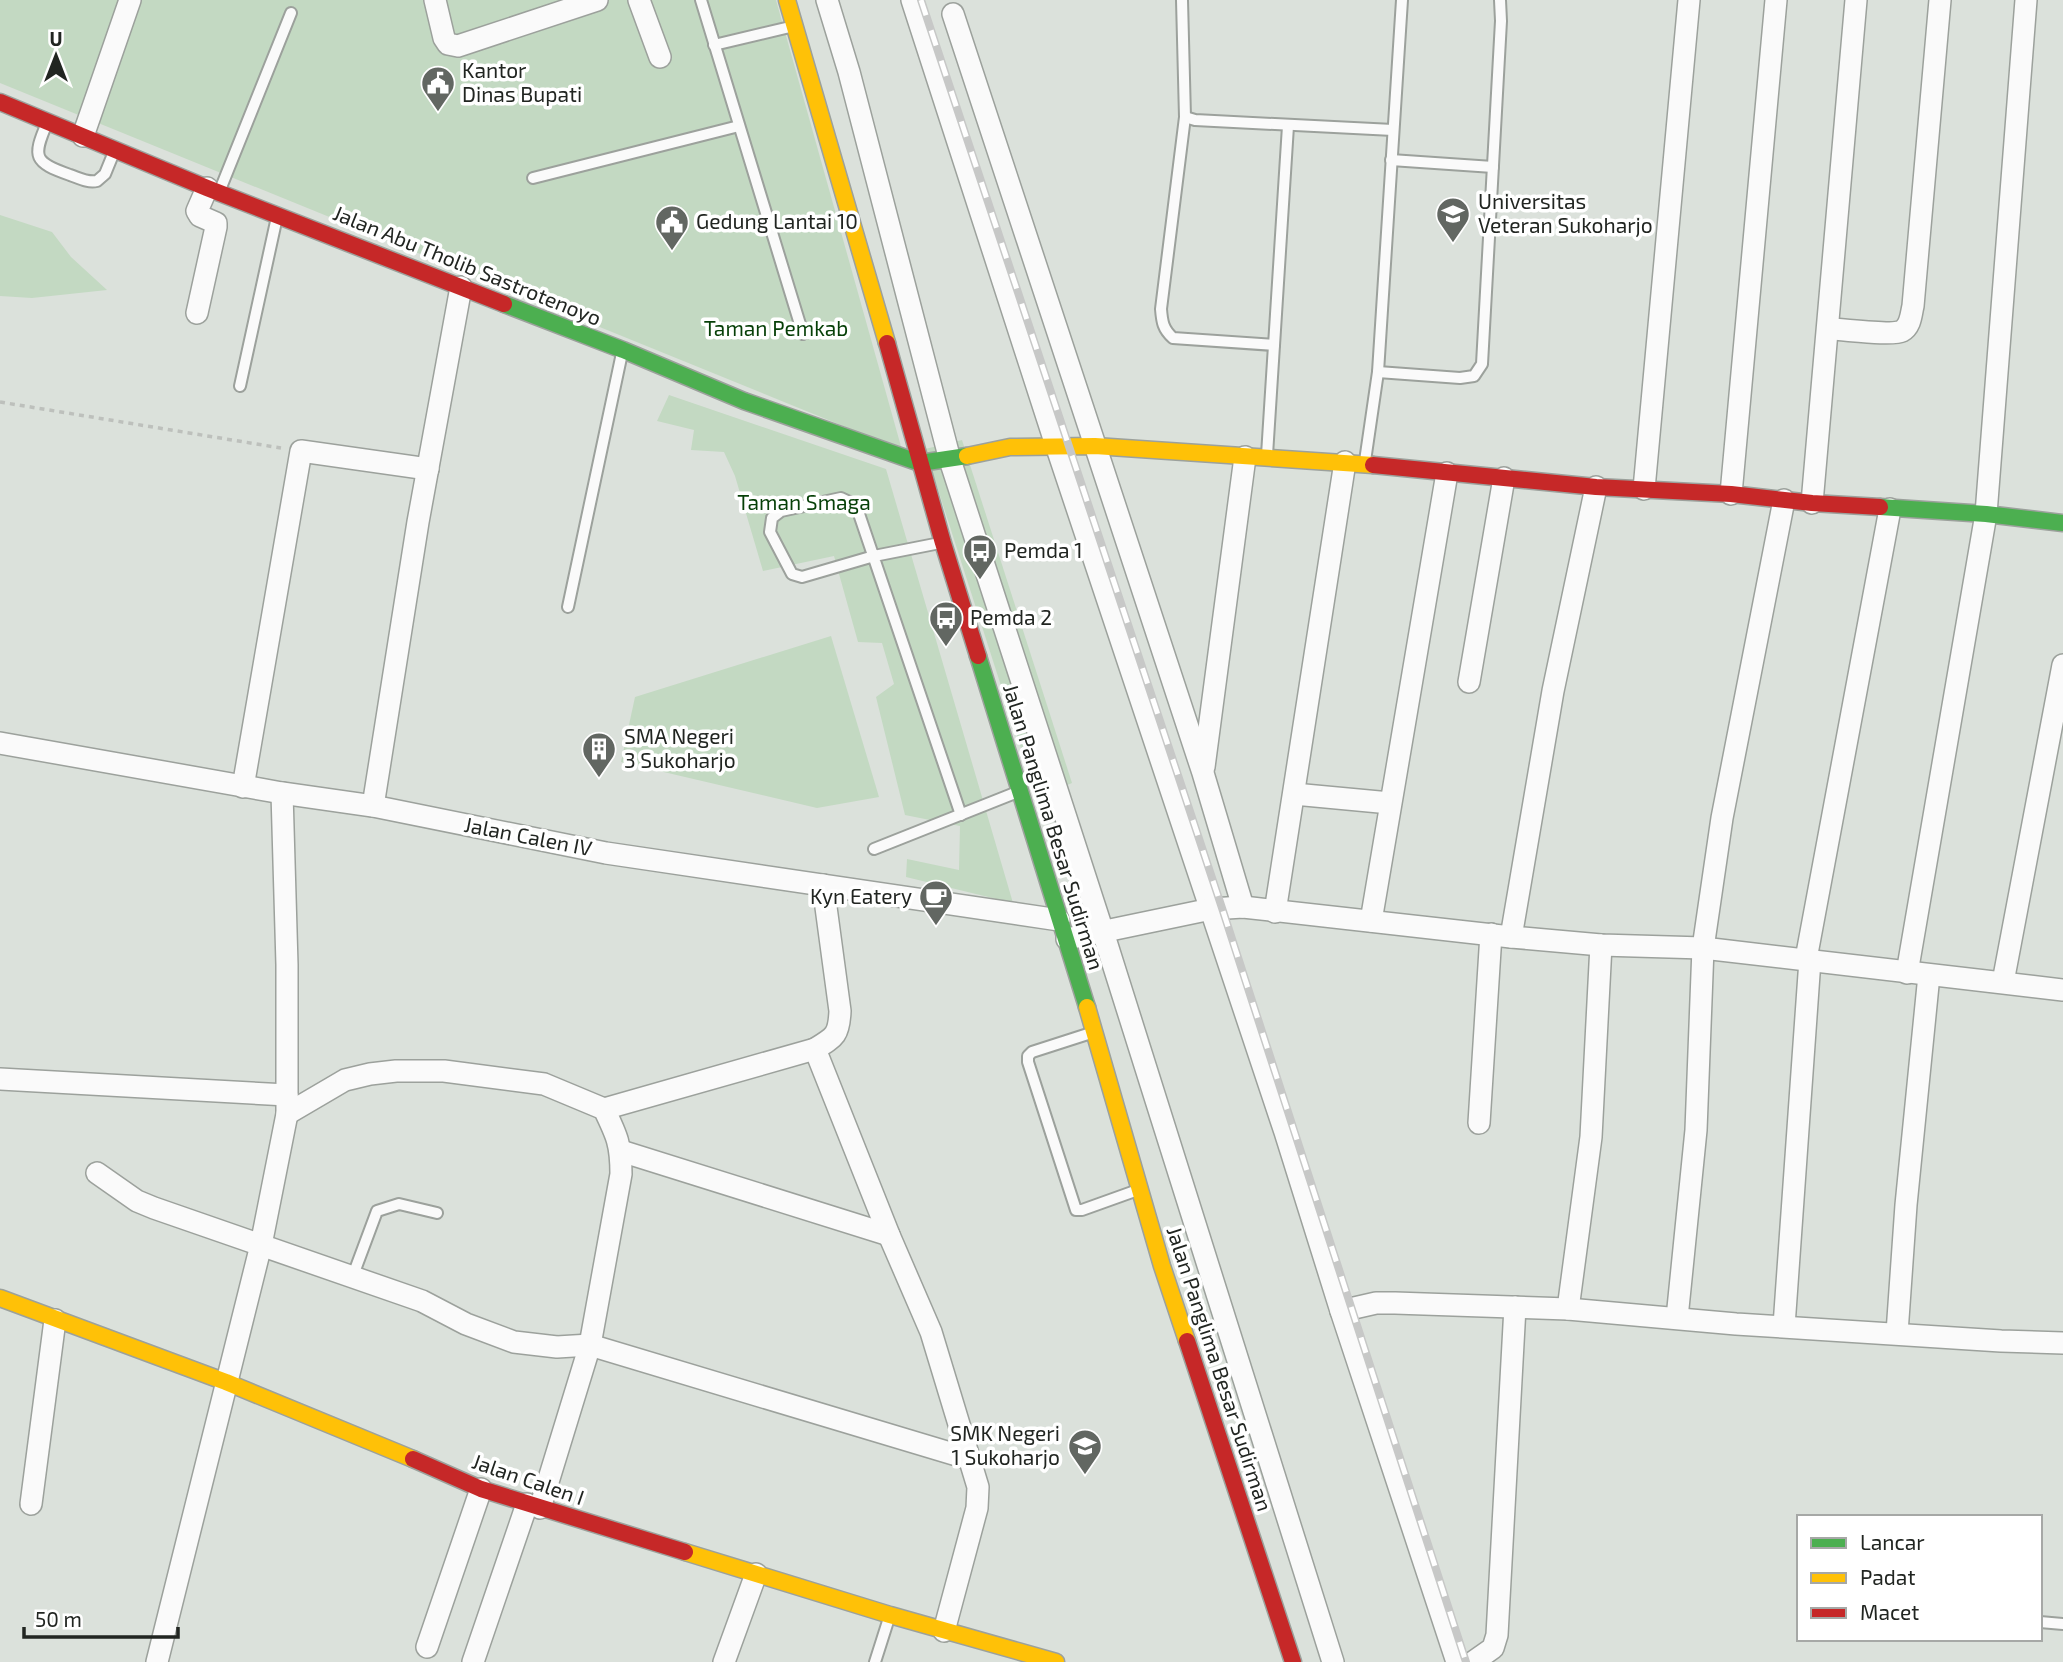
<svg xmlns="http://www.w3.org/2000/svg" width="2063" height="1662" font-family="'Exo 2',sans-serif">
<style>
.green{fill:#c3d9c2}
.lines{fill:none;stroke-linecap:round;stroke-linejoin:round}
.lane-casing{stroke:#9ca19c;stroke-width:14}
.street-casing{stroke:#9ca19c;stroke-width:24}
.fast-casing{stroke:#9ca19c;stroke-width:19}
.slow-casing{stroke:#9ca19c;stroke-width:19}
.jam-casing{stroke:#9ca19c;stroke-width:19}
.path{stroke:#bdc0bc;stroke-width:3.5;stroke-dasharray:5 5;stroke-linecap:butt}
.lane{stroke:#fafafa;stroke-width:10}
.street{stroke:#fafafa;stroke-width:21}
.fast{stroke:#4caf50;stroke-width:16}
.slow{stroke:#ffc107;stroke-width:16}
.jam{stroke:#c62828;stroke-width:16}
.rail-casing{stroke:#c7c8c7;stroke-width:8}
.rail{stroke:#fff;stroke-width:5;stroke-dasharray:16;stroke-linecap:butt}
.labels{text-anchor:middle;stroke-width:7;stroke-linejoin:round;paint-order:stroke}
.poi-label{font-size:21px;fill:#212521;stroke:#fff;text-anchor:start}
.street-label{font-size:21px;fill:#212521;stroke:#fff}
.park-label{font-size:21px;fill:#063f07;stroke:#fff}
</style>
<rect width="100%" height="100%" fill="#dbe1db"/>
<g class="green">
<path d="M0 0H776L902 450 0 83Z"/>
<path d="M0 215 52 232 71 257 107 290 32 298 0 296Z"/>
<path d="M669 395 886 469 1013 903 906 877 907 859 959 870 960 826 905 815 876 697 894 684 882 643 858 642 834 556 763 571 735 476 724 452 691 450 694 430 657 421Z"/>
<path d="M962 440 1072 783 1037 798 925 449Z"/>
<path d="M831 636 879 797 817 808 621 762 635 697Z"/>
</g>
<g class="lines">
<g class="lane-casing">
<g id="lane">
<path d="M701 0 803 334"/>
<path d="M1182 0 1185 117 1161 309C1162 322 1163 329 1173 338L1274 345"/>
<path d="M714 45 790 27"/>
<path d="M1185 117 1195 120 1393 130"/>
<path d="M47 123C32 158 34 162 70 175 79 178 87 183 97 181L105 174 114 152"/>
<path d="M1391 160 1493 167"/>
<path d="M533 178 739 126"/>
<path d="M220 190 291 13"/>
<path d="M1378 372 1460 378 1474 376 1482 364 1501 21 1500 0"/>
<path d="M240 386 277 217"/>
<path d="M1267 455 1288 126"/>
<path d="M1365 461 1378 372 1402 0"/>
<path d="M940 543 874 556 802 577 792 574 770 532 772 518 781 511 841 498 856 505 961 815"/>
<path d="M568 607 622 353"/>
<path d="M874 849 1015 793"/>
<path d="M1091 1033 1032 1052 1028 1056V1062L1076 1210H1082L1135 1191"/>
<path d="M352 1278 377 1211 399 1204 437 1213"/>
<path d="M2040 1622 2063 1624"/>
<path d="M875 1662 889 1618"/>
</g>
</g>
<g class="street-casing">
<g id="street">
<path d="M435 0 444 38 448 44 458 46 597 0"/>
<path d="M639 0 660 57"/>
<path d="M827 0 849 72 950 460 1103 932 1333 1662"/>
<path d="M912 0 1056 445 1285 1132 1341 1311 1457 1662"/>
<path d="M953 14 1203 773 1243 907"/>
<path d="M83 136 130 0"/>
<path d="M197 313 216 227V223L200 216 197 211 207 188"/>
<path d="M1829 329C1842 329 1892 336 1902 331 1911 326 1911 314 1913 306L1940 0"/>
<path d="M1644 489 1689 0"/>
<path d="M1731 494 1776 0"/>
<path d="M1812 503 1856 0"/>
<path d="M1469 682 1504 478"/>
<path d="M0 743 282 793 373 806 606 853 1059 920"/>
<path d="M1204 767 1245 457"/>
<path d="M243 787 301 451 428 469"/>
<path d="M1294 794 1390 803"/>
<path d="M373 806 418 522 461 287"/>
<path d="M1275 912 1345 462"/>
<path d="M1371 921 1447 473"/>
<path d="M1511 937 1553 691 1596 487"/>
<path d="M1067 939 1211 909 1243 907 1511 937 1601 945 1703 948 2063 990"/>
<path d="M1806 959 1890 509"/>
<path d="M1907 973 1986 514 2026 0"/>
<path d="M2003 982 2063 665"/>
<path d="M815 1049 889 1235 931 1332 978 1487 977 1508 944 1631"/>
<path d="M0 1079 287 1095"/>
<path d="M604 1109 815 1049C835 1037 839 1035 840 1011L823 885"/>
<path d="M287 1114 345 1080 370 1074 396 1071H444L544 1084 604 1109C617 1136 621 1144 621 1174L590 1345 540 1508"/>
<path d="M1479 1123 1491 934"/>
<path d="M621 1151 889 1235"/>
<path d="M97 1173 137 1201 154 1208 422 1301 466 1324 514 1342 557 1347 590 1345 970 1459"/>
<path d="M1568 1309 1591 1137 1601 945"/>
<path d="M1341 1311 1376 1303H1395L1568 1309 1736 1324 2001 1341 2063 1343"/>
<path d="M1677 1318 1696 1130 1703 948 1722 818 1784 500"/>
<path d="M1784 1326 1810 960"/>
<path d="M1897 1333 1906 1205 1929 975"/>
<path d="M31 1504 55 1320"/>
<path d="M427 1647 481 1489"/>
<path d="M157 1662 261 1245 287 1114V965L282 793"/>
<path d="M473 1662 527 1504"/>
<path d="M724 1662 756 1574"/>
<path d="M1473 1662 1493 1648 1497 1635 1515 1307"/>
</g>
</g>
<g class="fast-casing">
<g id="fast">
<path d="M504 304 623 350 744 401 920 463 967 456"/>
<path d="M1880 507 1986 514 2063 523"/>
<path d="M978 656 1087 1007"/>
</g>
</g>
<g class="slow-casing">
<g id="slow">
<path d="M787 0 887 343"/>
<path d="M967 456 1010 447 1095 446 1373 465"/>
<path d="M1087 1007 1162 1266 1187 1341"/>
<path d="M0 1298 226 1382 413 1459"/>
<path d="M685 1552 890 1615 1056 1662"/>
</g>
</g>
<g class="jam-casing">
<g id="jam">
<path d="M0 102 207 188 504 304"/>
<path d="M887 343 943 543 978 656"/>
<path d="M1373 465 1596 487 1731 494 1812 503 1880 507"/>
<path d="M1187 1341 1293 1662"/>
<path d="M413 1459 481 1489 685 1552"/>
</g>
</g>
<path class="path" d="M0 402 281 448"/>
<use href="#lane" class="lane"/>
<use href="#street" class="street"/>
<use href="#fast" class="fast"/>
<use href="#slow" class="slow"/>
<use href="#jam" class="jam"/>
<g class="rail-casing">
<path id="rail" d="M921 0 1222 908 1466 1662"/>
</g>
<use href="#rail" class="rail"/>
</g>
<defs>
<g id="civic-pin" transform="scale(1.75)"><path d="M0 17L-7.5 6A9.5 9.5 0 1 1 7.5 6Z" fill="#626762" stroke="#fff"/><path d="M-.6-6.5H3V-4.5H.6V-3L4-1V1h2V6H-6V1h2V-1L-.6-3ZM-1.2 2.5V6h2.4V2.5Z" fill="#fff"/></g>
<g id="university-pin" transform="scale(1.75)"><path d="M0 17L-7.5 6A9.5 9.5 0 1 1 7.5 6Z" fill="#626762" stroke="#fff"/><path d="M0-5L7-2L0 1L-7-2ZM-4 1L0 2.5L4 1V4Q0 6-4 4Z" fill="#fff"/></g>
<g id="bus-pin" transform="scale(1.75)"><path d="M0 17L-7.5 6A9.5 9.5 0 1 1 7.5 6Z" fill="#626762" stroke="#fff"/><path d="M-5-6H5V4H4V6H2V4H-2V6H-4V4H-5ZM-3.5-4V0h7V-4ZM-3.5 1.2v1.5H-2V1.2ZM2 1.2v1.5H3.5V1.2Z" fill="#fff"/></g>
<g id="building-pin" transform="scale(1.75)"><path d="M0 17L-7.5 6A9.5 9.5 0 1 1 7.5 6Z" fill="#626762" stroke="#fff"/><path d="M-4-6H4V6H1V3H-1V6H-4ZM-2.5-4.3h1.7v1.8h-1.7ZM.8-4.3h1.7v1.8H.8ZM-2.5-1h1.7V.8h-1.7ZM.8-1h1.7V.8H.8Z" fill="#fff"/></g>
<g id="cafe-pin" transform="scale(1.75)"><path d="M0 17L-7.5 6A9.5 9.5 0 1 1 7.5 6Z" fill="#626762" stroke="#fff"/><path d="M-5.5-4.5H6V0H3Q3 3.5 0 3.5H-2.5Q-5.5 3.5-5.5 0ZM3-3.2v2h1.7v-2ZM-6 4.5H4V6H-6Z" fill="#fff"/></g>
<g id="school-pin" transform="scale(1.75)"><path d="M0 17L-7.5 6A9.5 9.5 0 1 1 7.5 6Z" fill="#626762" stroke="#fff"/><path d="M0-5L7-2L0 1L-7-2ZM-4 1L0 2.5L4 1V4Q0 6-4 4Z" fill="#fff"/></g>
</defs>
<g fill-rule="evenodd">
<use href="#civic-pin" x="438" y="83"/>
<use href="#university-pin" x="1453" y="214"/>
<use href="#civic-pin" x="672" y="222"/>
<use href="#bus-pin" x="980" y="551"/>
<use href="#bus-pin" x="946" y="618"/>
<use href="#building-pin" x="599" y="749"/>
<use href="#cafe-pin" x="936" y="897"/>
<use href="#school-pin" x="1085" y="1446"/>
</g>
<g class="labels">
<g class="poi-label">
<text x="462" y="78">Kantor<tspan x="462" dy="24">Dinas Bupati</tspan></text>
<text x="1478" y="209">Universitas<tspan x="1478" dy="24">Veteran Sukoharjo</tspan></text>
<text x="696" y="229">Gedung Lantai 10</text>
<text x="1004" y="558">Pemda 1</text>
<text x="970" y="625">Pemda 2</text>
<text x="624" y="744">SMA Negeri<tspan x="624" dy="24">3 Sukoharjo</tspan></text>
<text x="912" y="904" text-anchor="end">Kyn Eatery</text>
<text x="1060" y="1441" text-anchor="end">SMK Negeri<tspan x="1060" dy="24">1 Sukoharjo</tspan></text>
</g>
<g class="street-label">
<text transform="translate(467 266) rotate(22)" y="7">Jalan Abu Tholib Sastrotenoyo</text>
<text transform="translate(1053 827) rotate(73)" y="7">Jalan Panglima Besar Sudirman</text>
<text transform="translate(528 837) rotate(11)" y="7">Jalan Calen IV</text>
<text transform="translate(1219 1369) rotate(72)" y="7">Jalan Panglima Besar Sudirman</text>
<text transform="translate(528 1480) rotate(19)" y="7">Jalan Calen I</text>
</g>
<g class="park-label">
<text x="776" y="336">Taman Pemkab</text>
<text x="804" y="510">Taman Smaga</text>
</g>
</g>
<rect x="1797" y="1515" width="245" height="126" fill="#ffffff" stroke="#a6a8a6" stroke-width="2"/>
<rect x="1811" y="1538" width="35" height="10" fill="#4caf50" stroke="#a6a8a6" stroke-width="2"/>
<text x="1860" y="1550" font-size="21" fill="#212521">Lancar</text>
<rect x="1811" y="1573" width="35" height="10" fill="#ffc107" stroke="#a6a8a6" stroke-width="2"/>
<text x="1860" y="1585" font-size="21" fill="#212521">Padat</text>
<rect x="1811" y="1608" width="35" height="10" fill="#c62828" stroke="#a6a8a6" stroke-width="2"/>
<text x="1860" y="1620" font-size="21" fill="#212521">Macet</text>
<g transform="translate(56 56)" stroke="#ffffff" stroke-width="5" paint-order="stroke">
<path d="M0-5L12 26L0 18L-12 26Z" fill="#212521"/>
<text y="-10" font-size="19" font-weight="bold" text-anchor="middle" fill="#212521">U</text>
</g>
<path d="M24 1627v10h154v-10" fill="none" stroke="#212521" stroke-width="3.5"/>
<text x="35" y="1627" font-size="21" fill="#212521" stroke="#ffffff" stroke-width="5" paint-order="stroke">50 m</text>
</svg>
